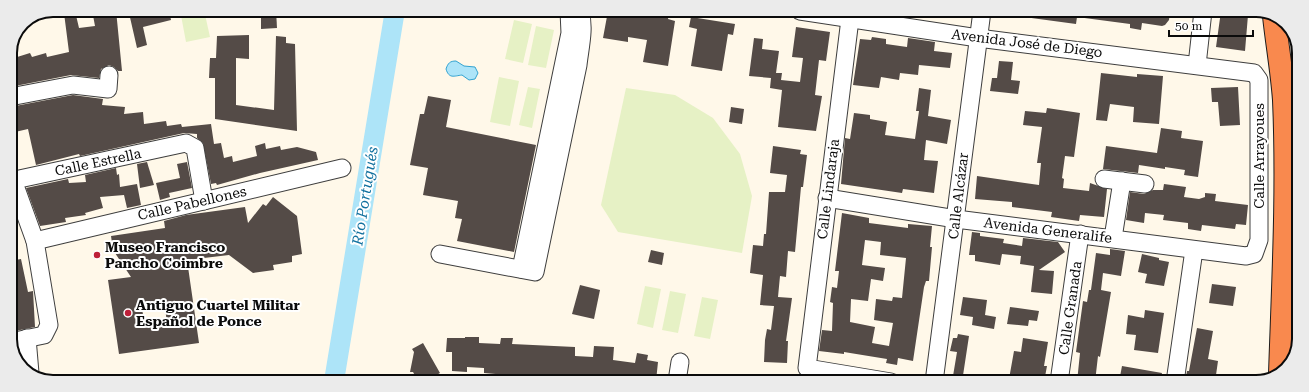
<svg xmlns="http://www.w3.org/2000/svg" width="1309" height="392" font-family="'Roboto Serif',serif">
<style>
.pitch{fill:#e6f1c5}
.water{fill:#ade4f8;stroke:#32a3d1}
.lines{fill:none;stroke-linecap:round;stroke-linejoin:round}
.river{stroke:#ade4f8;stroke-width:20}
.building{fill:#544b47;fill-rule:evenodd}
.minor-casing{stroke:#3e3e3e;stroke-width:19}
.highway-casing{stroke:#1c1c1c;stroke-width:24}
.minor{stroke:#fff;stroke-width:17}
.highway{stroke:#f9894e;stroke-width:22}
.poi-dot{fill:#be2039;stroke:#fff;stroke-width:1.5}
.labels{text-anchor:middle;stroke-width:4;stroke-linejoin:round;paint-order:stroke}
.street-label{font-size:14px;fill:#0b0b0b;stroke:#fff}
.poi-label{font-size:14px;font-weight:bold;fill:#0b0b0b;stroke:#fff;text-anchor:start}
.water-label{font-size:15px;font-style:italic;fill:#12719f;stroke:#fff}
.rim{fill:none;stroke:#0b0b0b;stroke-width:2}
</style>
<rect width="100%" height="100%" fill="#fff8e9"/>
<g class="pitch">
<path d="M180 10H204L210 37 186 42Z"/>
<path d="M514 20 532 24 523 63 505 59Z"/>
<path d="M536 26 554 30 546 68 528 65Z"/>
<path d="M499 77 519 81 510 126 490 122Z"/>
<path d="M528 87 540 89 532 128 519 125Z"/>
<path d="M626 88 675 95 713 118 740 154 752 196 742 253 618 232 601 205Z"/>
<path d="M645 286 661 289 653 328 637 324Z"/>
<path d="M670 291 686 294 678 333 662 330Z"/>
<path d="M702 297 718 300 710 339 694 336Z"/>
</g>
<path class="water" d="M456 61 464 66 475 67 478 73 475 79 469 80 462 75C454 76 449 79 446 69 448 63 450 61 456 61Z"/>
<g class="lines">
<path class="river" d="M334 381 395 10"/>
</g>
<g class="building">
<path d="M92 10H116L122 71H118L114 67 109 65 101 69 99 78 71 75 10 87V66L16 65 14 58 30 53 32 57 46 53 47 57 69 52 64 13 75 11 79 28 95 26Z"/>
<path d="M141 10H169L171 20 143 27 147 45 137 48 129 13Z"/>
<path d="M261 10H276L277 28 261 29Z"/>
<path d="M608 11H633L632 14 655 17 656 11 669 13 668 19 675 21 668 66 643 62 647 40 628 37V42L603 38Z"/>
<path d="M1024 11 1147 13 1170 11 1169 20 1165 25 1162 26 1142 23 1141 30 1130 28V24L1077 17 1076 24 1024 17Z"/>
<path d="M1221 11H1244L1243 15H1248L1245 51 1216 47Z"/>
<path d="M691 17 735 24 733 35 728 34 722 71 691 66 697 29 689 27Z"/>
<path d="M796 27 830 32 826 61 819 60 815 95 822 96 816 131 778 127 782 90 770 88 771 78 749 76 754 38 763 39 762 49 779 51 776 73H782L781 80 800 82 803 58 792 57Z"/>
<path d="M249 35V59L236 58V105L274 110 276 36 286 37V43L295 44 297 131 215 119V78H209L210 58H216L217 36Z"/>
<path d="M872 37 886 39V44L907 47 908 38 935 42 934 51 952 53 950 68 919 65 918 75 900 73 899 80 881 77 879 88 853 85 860 39 871 40Z"/>
<path d="M999 61 1013 62 1011 80 1020 81 1018 94 990 91 992 78H997Z"/>
<path d="M1101 73 1137 77V74L1163 76 1159 124 1133 122 1134 107 1110 104 1107 121 1096 120Z"/>
<path d="M1238 87 1240 125 1220 126 1218 102H1212L1211 88Z"/>
<path d="M919 88 931 90 928 116 951 120 947 144 926 140 924 160 938 161 934 193 903 189 902 193 841 184 845 138 850 139 854 113 870 115V119L887 122 885 135 915 139 919 111H916Z"/>
<path d="M73 95 103 99 102 105 125 107 124 114 143 112 144 124 166 121 167 126 181 124 182 127 211 124 214 144 221 143 224 158 232 156 233 162 257 156 255 146 265 143 266 149 280 146 281 150 297 147 316 152 318 160 260 173 217 185 216 183 211 184 203 143 197 138V134L184 133 80 156 79 154 36 165 28 129 15 132 12 121 10 122V107Z"/>
<path d="M428 96 451 100 446 127 536 145 514 252 457 241 462 219 455 218 458 201 423 195 428 168 410 165 420 114H424Z"/>
<path d="M731 107 744 109 742 124 729 122Z"/>
<path d="M1047 108 1080 113 1074 157 1065 156 1062 178 1064 179 1063 188 1089 191 1090 183 1107 189 1104 217 1080 215 1079 221 1051 217 1052 212 1012 207V202L975 199 977 176 1039 185 1041 163H1037L1042 127 1023 125 1025 111 1046 113Z"/>
<path d="M1161 128 1182 131 1181 138 1203 141 1198 177 1184 175 1185 170 1165 167V169L1139 165 1138 173 1103 169 1106 146 1157 153Z"/>
<path d="M773 146 801 150 800 154 807 155 803 187H801L795 252 788 251 786 277 780 276 778 297 792 298 786 341H788L787 363 764 362 765 340 767 329 771 330 774 306 760 305 763 275 750 273 753 245 763 246 764 234H766L769 192H785L787 175 770 173Z"/>
<path d="M147 162 154 185 140 188 137 164Z"/>
<path d="M187 162 192 188 169 193 170 197 160 200 156 183 180 178 177 164Z"/>
<path d="M116 168 117 175 119 174 120 187 137 184 141 205 127 208 124 195 100 197 103 208 85 213 86 215 65 218 66 222 40 226 26 188 68 179 69 183 86 182 85 175Z"/>
<path d="M1164 184 1186 187 1184 197 1199 199 1205 197V193L1216 194 1215 201 1248 205 1246 225 1236 224 1235 229 1202 225 1201 231 1188 229V223L1163 220 1164 215 1145 213 1144 223 1126 220 1130 192 1144 194 1153 190H1163Z"/>
<path d="M273 197 297 216 302 254 292 256V262L273 265 274 270 253 273 229 255 187 260 199 343 119 354 108 280 131 277 113 250 111 236 165 228 164 221 186 215 245 207 248 223 263 204 266 206ZM164 300 167 323 145 326 141 303Z"/>
<path d="M842 213 869 218V223L908 228V224L932 226 930 247H932L929 281H926L924 287 913 361 898 358 897 365 886 363 887 359 844 352V354L819 351 822 330 832 331 833 303 830 302 832 287 837 288 839 271H835ZM865 240 881 242 880 255 906 258 902 298 893 297 892 301 876 299 874 320 893 323 889 346 872 343 875 327 850 322 851 299 868 301 871 279 883 281 885 268 862 265Z"/>
<path d="M972 232 980 233V236L1004 239 1003 243 1022 246 1023 238 1058 242 1065 252 1039 270 1054 271 1052 294 1031 292 1034 266 1020 264 1021 256 1002 254 1000 265 975 261V255H969Z"/>
<path d="M1110 249 1125 251 1121 276 1103 273 1101 290 1111 292 1100 357 1098 356 1095 382H1077L1080 353 1076 352 1083 301 1087 302 1089 290H1091L1096 253 1110 255Z"/>
<path d="M651 250 664 253 662 265 648 262Z"/>
<path d="M1142 254 1159 258V260L1169 262 1164 286 1145 283 1147 274 1138 272Z"/>
<path d="M21 259 28 292 33 291 35 327 10 332V261Z"/>
<path d="M1212 284 1236 287 1233 306 1209 303Z"/>
<path d="M580 285 600 290 594 319 572 314Z"/>
<path d="M963 297 987 300 985 315 996 317 994 329 972 325 973 317 960 315Z"/>
<path d="M1010 307 1039 311 1037 321 1029 320 1028 326 1007 324Z"/>
<path d="M1145 310 1164 313 1158 353 1134 350 1136 335 1126 334 1128 315 1144 318Z"/>
<path d="M1197 328 1213 331 1208 359 1218 361 1215 382H1185L1187 371H1189Z"/>
<path d="M958 334 969 336 962 382H952L957 352 950 351 953 338H957Z"/>
<path d="M465 337H479V343L500 344 501 338H513L512 344 575 347V356L593 357 594 346 614 347 613 360 635 363 637 353 648 355 647 360 658 362 656 381H634L612 378V381L555 379 484 373V368L467 367V372L452 371V352H446L447 338H465Z"/>
<path d="M1023 338 1048 342 1044 366H1047L1044 382H1025L1009 379 1014 351 1021 352Z"/>
<path d="M423 343 440 373 431 378 433 381H418L413 372H410L414 352 412 349Z"/>
<path d="M1122 366 1162 373 1160 382H1119Z"/>
</g>
<g class="lines">
<g class="minor-casing">
<g id="minor">
<path d="M800 11 978 38 1254 73 1259 80V240L1254 254 1246 256 956 219 827 198"/>
<path d="M851 11 807 368 891 382"/>
<path d="M1197 65 1203 11"/>
<path d="M10 97 73 85 108 89 109 75"/>
<path d="M1104 179 1145 184"/>
<path d="M10 181 186 143 195 148 204 201"/>
<path d="M1113 238 1122 181"/>
<path d="M35 241 342 168"/>
<path d="M440 254 535 272 578 65C580 47 585 28 580 11"/>
<path d="M521 269 570 33 569 11"/>
<path d="M27 338 30 373"/>
<path d="M10 342 44 335 49 325 35 241 13 180"/>
<path d="M677 381 680 362"/>
<path d="M934 382 982 11"/>
<path d="M1059 382 1080 234"/>
<path d="M1175 382 1194 250"/>
</g>
</g>
<g class="highway-casing">
<path id="highway" d="M1274 16C1277 44 1282 72 1284 100 1288 192 1283 283 1280 374"/>
</g>
<use href="#minor" class="minor"/>
<use href="#highway" class="highway"/>
</g>
<g class="poi-dot">
<circle cx="97" cy="255" r="4"/>
<circle cx="128" cy="313" r="4"/>
</g>
<g class="labels">
<g class="street-label">
<text transform="translate(1027 43) rotate(7)" y="5">Avenida José de Diego</text>
<text transform="translate(1259 156) rotate(-90)" y="5">Calle Arrayoues</text>
<text transform="translate(98 162) rotate(-12)" y="5">Calle Estrella</text>
<text transform="translate(828 189) rotate(-83)" y="5">Calle Lindaraja</text>
<text transform="translate(958 196) rotate(-83)" y="5">Calle Alcázar</text>
<text transform="translate(192 203) rotate(-13)" y="5">Calle Pabellones</text>
<text transform="translate(1048 230) rotate(7)" y="5">Avenida Generalife</text>
<text transform="translate(1070 308) rotate(-82)" y="5">Calle Granada</text>
</g>
<g class="poi-label">
<text x="105" y="252">Museo Francisco<tspan x="105" dy="16">Pancho Coimbre</tspan></text>
<text x="136" y="310">Antiguo Cuartel Militar<tspan x="136" dy="16">Español de Ponce</tspan></text>
</g>
<g class="water-label">
<text transform="translate(365 196) rotate(-81)" y="5">Río Portugués</text>
</g>
</g>
<path d="M0 0H1309V392H0ZM53 17H1256A36 36 0 0 1 1292 53V339A36 36 0 0 1 1256 375H53A36 36 0 0 1 17 339V53A36 36 0 0 1 53 17Z" fill="#ebebeb" fill-rule="evenodd"/>
<path class="rim" d="M53 17H1256A36 36 0 0 1 1292 53V339A36 36 0 0 1 1256 375H53A36 36 0 0 1 17 339V53A36 36 0 0 1 53 17Z"/>
<path d="M1169 30v6h84v-6" fill="none" stroke="#0b0b0b" stroke-width="2"/>
<text x="1175" y="30" font-size="12" fill="#0b0b0b" stroke="#ffffff" stroke-width="3" paint-order="stroke">50 m</text>
</svg>
